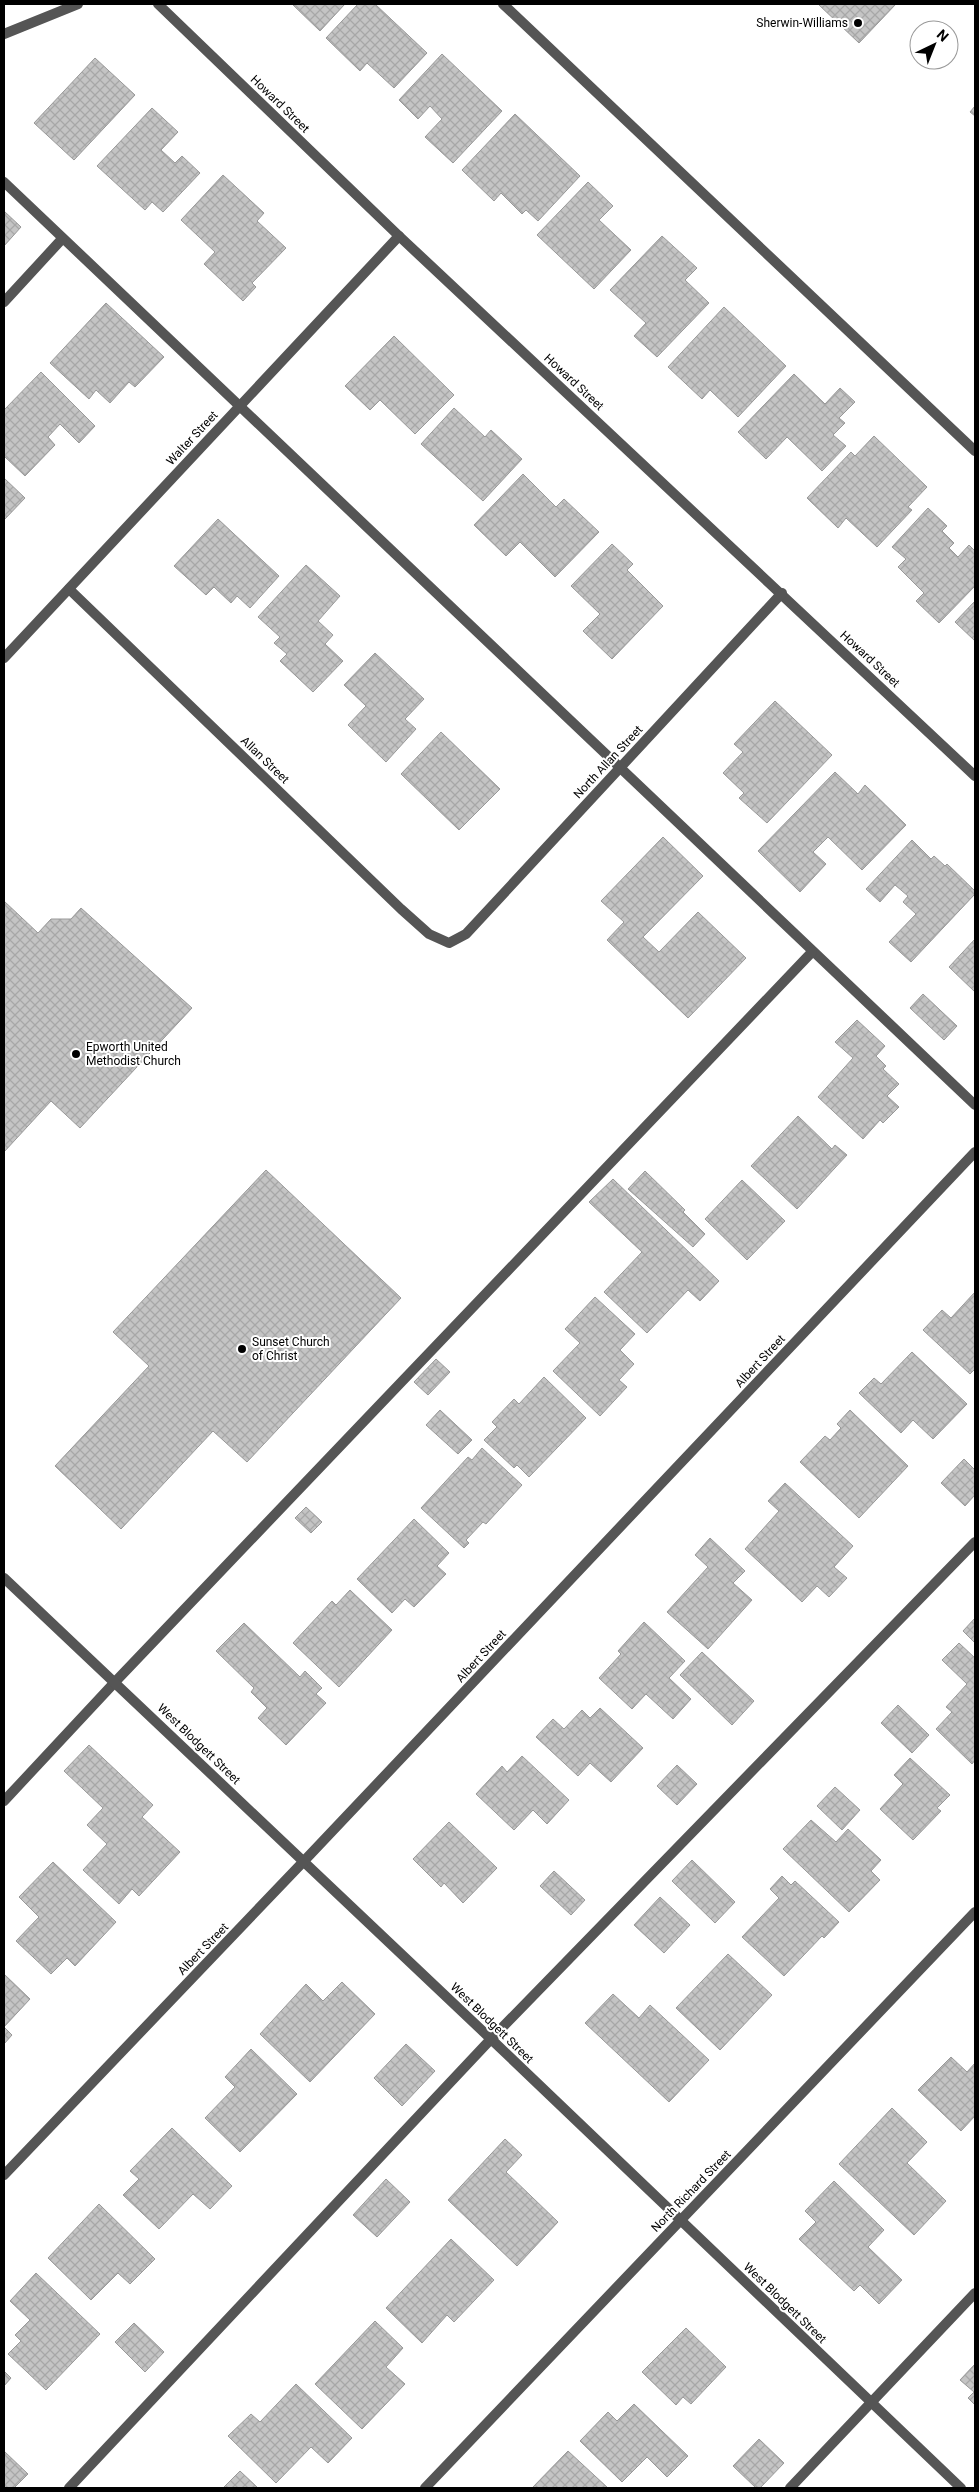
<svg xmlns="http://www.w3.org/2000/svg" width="979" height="2492" font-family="Roboto,sans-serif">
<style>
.building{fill:url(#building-cross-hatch);stroke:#999}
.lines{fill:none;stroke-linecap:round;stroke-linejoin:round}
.lane{stroke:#555;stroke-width:10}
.street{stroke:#555;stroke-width:10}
.poi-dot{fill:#000;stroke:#fff;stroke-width:2}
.labels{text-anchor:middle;stroke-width:4;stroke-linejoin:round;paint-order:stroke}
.poi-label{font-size:12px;fill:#000;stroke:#fff;text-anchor:start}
.street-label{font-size:12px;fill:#000;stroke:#fff}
</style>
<defs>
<pattern id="building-cross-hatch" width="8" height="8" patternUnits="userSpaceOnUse" patternTransform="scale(1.25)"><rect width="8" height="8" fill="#c4c4c4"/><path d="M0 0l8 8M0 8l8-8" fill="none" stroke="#a7a7a7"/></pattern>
</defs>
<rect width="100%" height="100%" fill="#fff"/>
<g class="building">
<path d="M292 4H345L320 31Z"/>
<path d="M358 4H375L427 53 394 88 367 63 360 71 326 38Z"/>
<path d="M818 4H896L859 43Z"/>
<path d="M442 54 502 111 453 163 425 137 442 119 430 106 418 119 399 100Z"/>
<path d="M95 58 135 95 74 160 34 123Z"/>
<path d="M975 106V116L970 112Z"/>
<path d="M152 108 178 132 161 150 175 163 182 156 200 173 163 212 152 202 145 210 97 166Z"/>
<path d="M515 114 580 176 538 221 526 210 522 214 501 193 494 201 462 170Z"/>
<path d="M223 175 264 213 257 221 286 248 252 283 256 287 243 301 204 264 215 252 181 220Z"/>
<path d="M588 182 613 206 599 220 631 250 594 289 537 235Z"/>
<path d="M4 211 21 227 4 246Z"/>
<path d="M662 236 697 268 685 280 709 303 657 357 634 336 646 323 610 290Z"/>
<path d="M106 303 164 357 135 387 129 382 110 403 96 390 89 399 50 363Z"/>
<path d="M724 307 786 366 738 417 710 390 702 399 668 367Z"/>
<path d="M394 336 454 395 415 434 380 400 370 410 345 386Z"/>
<path d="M41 372 95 426 79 443 60 424 48 437 55 445 25 476 4 456V410Z"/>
<path d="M794 374 825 404 840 388 855 402 839 418 845 423 833 435 846 446 822 471 787 437 766 459 738 432Z"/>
<path d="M454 408 485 437 491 430 522 459 483 501 421 444Z"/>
<path d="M874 436 927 487 908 507 912 510 877 547 846 518 838 528 807 498 851 452 855 456Z"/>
<path d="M523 474 556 507 564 499 599 532 555 577 520 542 506 556 474 525Z"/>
<path d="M4 478 25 498 4 520Z"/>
<path d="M928 508 947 526 942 531 954 543 949 548 958 557 969 545 975 551V586L939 623 916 601 924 593 898 567 906 559 892 547Z"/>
<path d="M218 519 279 576 250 608 237 596 231 603 214 587 206 595 174 566Z"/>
<path d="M612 544 633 564 627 570 663 606 612 659 583 631 600 614 571 586Z"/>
<path d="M306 565 340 596 318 621 333 635 325 644 343 661 313 692 280 661 287 654 274 643 280 637 258 617Z"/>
<path d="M975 601V641L955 622Z"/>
<path d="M375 653 424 699 405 719 416 729 386 762 348 725 366 706 344 685Z"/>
<path d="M775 701 832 755 767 823 739 798 744 793 723 773 743 752 734 744Z"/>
<path d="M441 732 500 789 459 830 401 774Z"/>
<path d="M835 772 858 794 865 785 906 825 862 870 828 837 813 852 826 864 800 892 758 851Z"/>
<path d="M663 837 703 876 643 937 659 952 698 912 746 958 688 1018 607 940 624 922 601 901Z"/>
<path d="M912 840 931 859 934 856 945 866 947 864 975 891V894L911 962 889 942 916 914 903 902 908 896 895 885 880 902 866 889Z"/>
<path d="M4 901 38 933 51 919H71L81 908 192 1008 80 1128 51 1101 4 1152Z"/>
<path d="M975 939V992L949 967Z"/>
<path d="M923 994 957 1026 944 1040 910 1008Z"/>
<path d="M857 1020 885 1046 876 1056 886 1066 883 1069 899 1084 887 1096 899 1107 883 1123 880 1120 863 1139 818 1097 853 1058 835 1042Z"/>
<path d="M798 1116 832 1149 835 1145 847 1155 797 1209 751 1166Z"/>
<path d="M266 1170 401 1298 247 1462 213 1431 121 1529 55 1466 149 1366 113 1332Z"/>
<path d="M645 1171 685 1210 683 1212 705 1234 693 1247 628 1189Z"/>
<path d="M613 1179 719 1281 700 1301 688 1290 647 1333 604 1292 642 1252 589 1202Z"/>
<path d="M742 1180 785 1221 747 1260 705 1219Z"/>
<path d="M975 1292V1369L970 1374 923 1330 942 1310 951 1318Z"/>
<path d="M595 1297 635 1334 620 1350 634 1364 619 1380 627 1387 600 1416 553 1371 580 1343 565 1329Z"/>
<path d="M912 1352 967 1404 933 1439 913 1420 901 1433 859 1393 874 1378 881 1384Z"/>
<path d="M436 1359 450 1372 428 1395 414 1382Z"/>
<path d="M544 1377 586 1418 529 1477 517 1465 514 1468 484 1440 497 1427 492 1422 514 1399 519 1404Z"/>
<path d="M440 1410 472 1440 458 1454 426 1425Z"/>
<path d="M850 1410 908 1466 859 1518 800 1462 825 1436 830 1440 841 1428 837 1424Z"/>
<path d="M482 1448 522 1485 486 1524 483 1522 466 1540 469 1543 464 1548 421 1508 468 1457 472 1460Z"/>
<path d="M964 1459 975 1470V1495L965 1506 941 1483Z"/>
<path d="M785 1483 853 1546 834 1567 847 1578 829 1597 817 1586 802 1602 745 1549 779 1511 768 1501Z"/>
<path d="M306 1507 322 1522 311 1533 295 1518Z"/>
<path d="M414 1519 449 1553 437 1566 446 1574 414 1607 405 1599 392 1613 357 1579Z"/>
<path d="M710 1538 745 1571 733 1583 752 1600 708 1649 667 1612 708 1567 695 1555Z"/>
<path d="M350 1590 392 1630 339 1687 293 1643 332 1601 336 1605Z"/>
<path d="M975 1618V1643L963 1631Z"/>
<path d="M644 1622 685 1661 669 1678 691 1699 673 1719 646 1694 632 1709 599 1678 621 1654 618 1651Z"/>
<path d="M244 1623 300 1677 305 1671 322 1688 316 1694 326 1703 286 1745 258 1718 267 1708 251 1692 254 1688 216 1651Z"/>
<path d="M959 1643 975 1658V1760L972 1764 936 1729 952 1712 946 1707 967 1684 942 1660Z"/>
<path d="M702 1652 754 1701 732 1725 680 1675Z"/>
<path d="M898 1705 929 1735 912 1753 881 1723Z"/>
<path d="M600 1708 643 1748 611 1782 590 1763 578 1776 536 1737 553 1719 564 1729 582 1710 590 1718Z"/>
<path d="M89 1745 153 1805 142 1817 180 1852 139 1896 132 1889 119 1904 83 1870 107 1844 87 1825 103 1808 64 1771Z"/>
<path d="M522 1756 569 1800 547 1824 533 1810 514 1830 476 1794 502 1766 507 1772Z"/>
<path d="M910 1758 950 1795 937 1808 941 1811 913 1840 880 1809 903 1784 894 1775Z"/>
<path d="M677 1765 697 1784 677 1805 657 1786Z"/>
<path d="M835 1787 860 1810 842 1830 817 1806Z"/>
<path d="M811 1820 836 1842 848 1829 881 1860 871 1871 880 1880 849 1912 783 1849Z"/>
<path d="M449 1822 497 1868 463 1903 444 1883 441 1887 413 1859Z"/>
<path d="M692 1860 735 1902 715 1923 672 1881Z"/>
<path d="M53 1862 116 1922 75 1966 67 1958 51 1974 16 1941 39 1917 19 1897Z"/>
<path d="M554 1871 585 1900 571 1915 540 1886Z"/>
<path d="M782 1876 791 1885 795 1881 839 1922 824 1938 822 1936 784 1976 742 1937 779 1898 770 1889Z"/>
<path d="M660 1897 690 1925 664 1953 634 1925Z"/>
<path d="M728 1954 772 1995 720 2050 676 2008Z"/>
<path d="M4 1974 30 1999 4 2027 12 2035 4 2044Z"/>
<path d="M342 1982 375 2014 310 2082 260 2034 306 1984 323 2001Z"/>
<path d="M613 1994 639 2018 650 2005 709 2060 669 2102 585 2023Z"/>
<path d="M406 2044 435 2071 402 2106 374 2078Z"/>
<path d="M251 2049 297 2094 240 2152 205 2118 235 2087 225 2077Z"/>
<path d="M951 2057 967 2072 975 2063V2116L961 2131 918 2090Z"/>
<path d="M892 2108 927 2142 907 2163 946 2201 914 2235 839 2164Z"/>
<path d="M172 2128 232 2186 210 2209 193 2194 159 2229 123 2195 139 2179 130 2171Z"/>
<path d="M505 2139 522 2155 506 2172 558 2222 517 2266 448 2200Z"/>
<path d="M386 2179 410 2202 377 2237 353 2215Z"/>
<path d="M834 2181 884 2230 868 2247 902 2280 879 2304 860 2285 854 2291 799 2239 816 2222 805 2211Z"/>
<path d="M99 2204 155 2259 130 2284 118 2273 91 2300 48 2258Z"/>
<path d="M451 2239 494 2280 454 2322 447 2315 422 2343 386 2308Z"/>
<path d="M36 2273 100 2334 46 2390 8 2354 21 2341 15 2335 30 2320 10 2301Z"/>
<path d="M375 2321 403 2348 386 2367 405 2384 362 2429 315 2384Z"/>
<path d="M134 2323 164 2352 145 2372 115 2342Z"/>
<path d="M686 2328 726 2367 691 2404 683 2397 676 2405 642 2372Z"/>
<path d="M975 2364V2405L968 2398 974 2392 960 2380Z"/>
<path d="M4 2371 11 2378 4 2386Z"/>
<path d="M296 2384 352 2438 328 2463 311 2447 276 2483 228 2436 251 2414 260 2422Z"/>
<path d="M634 2404 688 2456 667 2477 647 2457 622 2482 580 2441 608 2412 617 2421Z"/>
<path d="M759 2439 784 2463 760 2488H756L733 2466Z"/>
<path d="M4 2451 28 2474 14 2488H4Z"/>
<path d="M568 2451 608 2488H532Z"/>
<path d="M240 2471 258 2488H223Z"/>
</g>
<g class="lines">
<g class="lane">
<path d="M503 4 975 451"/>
<path d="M4 182 975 1105"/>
<path d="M4 302 62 239"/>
<path d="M4 1801 115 1682 812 952"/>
<path d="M69 2488 491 2039 975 1542"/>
<path d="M790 2488 975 2293"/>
</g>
<g class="street">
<path d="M158 4 399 236 975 776"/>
<path d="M4 34 78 4"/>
<path d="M69 589 401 909 429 934 449 943 466 934 782 593"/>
<path d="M4 658 399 236"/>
<path d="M4 1578 491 2039 961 2488"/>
<path d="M4 2175 304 1861 975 1152"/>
<path d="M425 2488 975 1912"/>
</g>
</g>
<g class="poi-dot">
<circle cx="858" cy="23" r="5"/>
<circle cx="76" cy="1054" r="5"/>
<circle cx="242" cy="1349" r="5"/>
</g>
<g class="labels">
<g class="poi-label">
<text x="848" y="27" text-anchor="end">Sherwin-Williams</text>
<text x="86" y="1051">Epworth United<tspan x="86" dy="14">Methodist Church</tspan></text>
<text x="252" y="1346">Sunset Church<tspan x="252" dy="14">of Christ</tspan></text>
</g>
<g class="street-label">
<text transform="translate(280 104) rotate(44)" y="4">Howard Street</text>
<text transform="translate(574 382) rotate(43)" y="4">Howard Street</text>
<text transform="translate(192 438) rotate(-47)" y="4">Walter Street</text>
<text transform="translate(870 659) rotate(43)" y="4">Howard Street</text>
<text transform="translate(265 760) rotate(44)" y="4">Allan Street</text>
<text transform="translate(608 762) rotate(-47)" y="4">North Allan Street</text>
<text transform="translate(760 1361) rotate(-47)" y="4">Albert Street</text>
<text transform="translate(481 1656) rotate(-47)" y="4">Albert Street</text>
<text transform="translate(199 1744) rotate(44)" y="4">West Blodgett Street</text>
<text transform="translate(203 1949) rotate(-46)" y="4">Albert Street</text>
<text transform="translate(492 2023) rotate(44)" y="4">West Blodgett Street</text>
<text transform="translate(691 2191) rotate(-46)" y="4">North Richard Street</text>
<text transform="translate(785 2303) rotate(44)" y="4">West Blodgett Street</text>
</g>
</g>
<rect width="979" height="2492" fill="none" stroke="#000000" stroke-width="10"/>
<g transform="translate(934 45) rotate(43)"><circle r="24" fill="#ffffff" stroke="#999999"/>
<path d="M0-4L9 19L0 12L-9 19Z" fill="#000000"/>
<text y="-8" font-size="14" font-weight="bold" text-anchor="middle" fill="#000000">N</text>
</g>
</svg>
